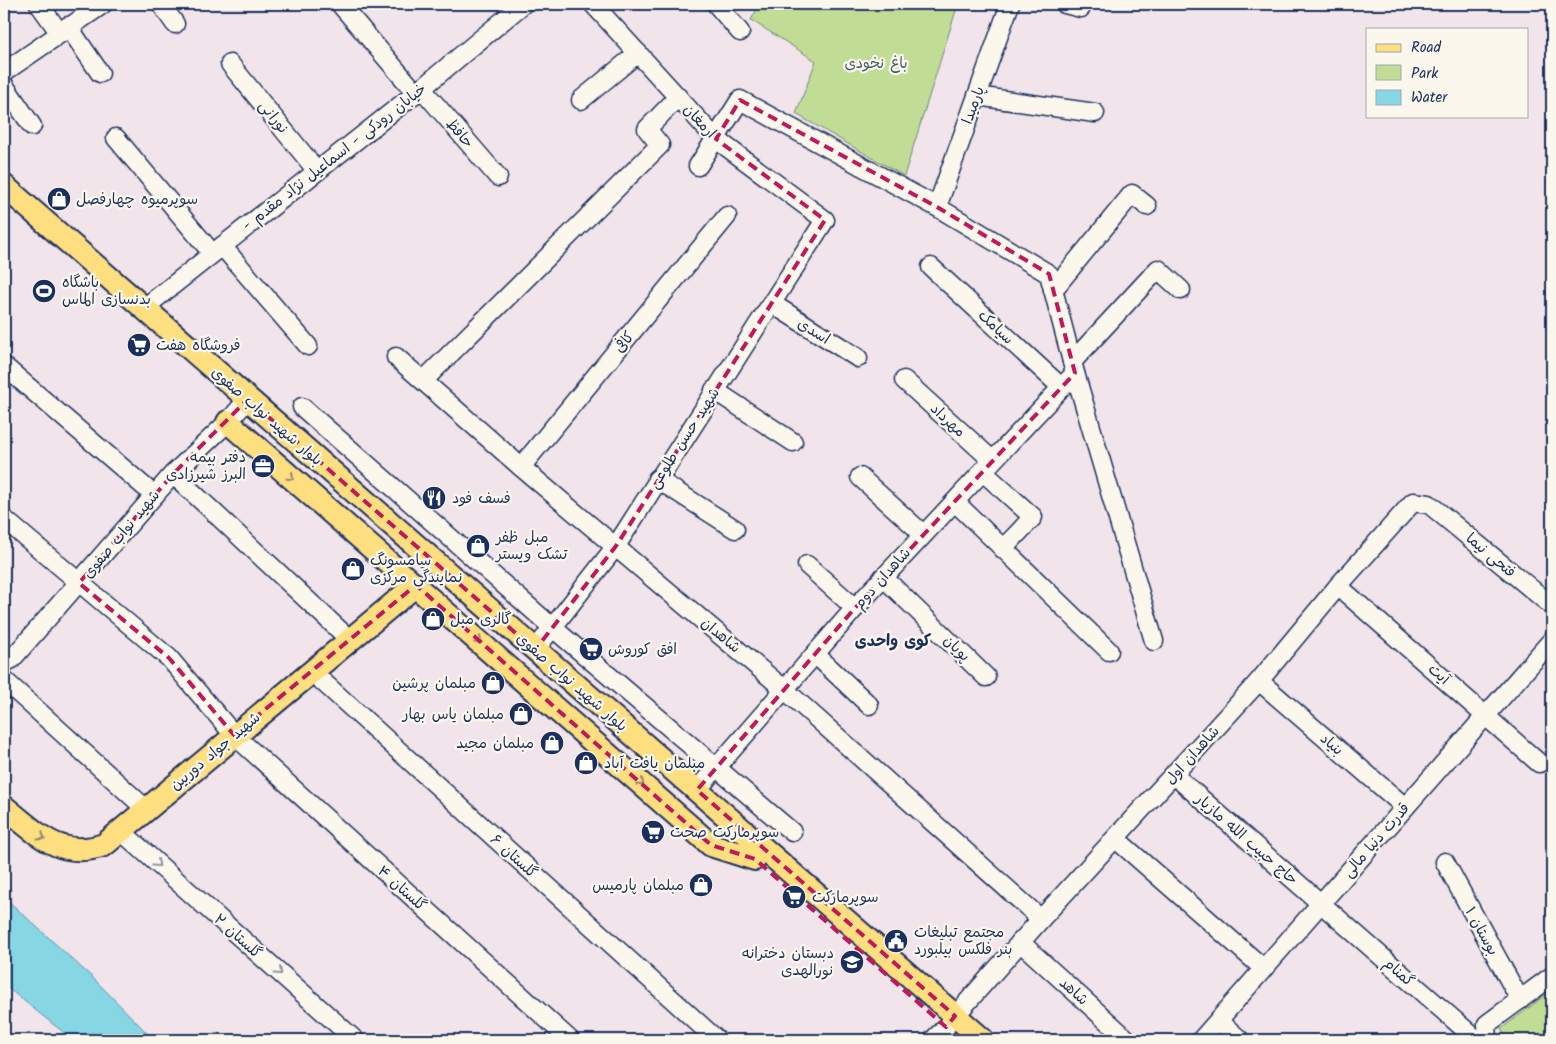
<svg xmlns="http://www.w3.org/2000/svg" width="1556" height="1044" font-family="Kalam,'Playpen Sans Arabic',sans-serif">
<style>
.green{fill:#c1dd95;stroke:#6e867a}
.water{fill:#87d6e3;stroke:#5c93ae}
.lines{fill:none;stroke-linecap:round;stroke-linejoin:round}
.minor-casing{stroke:#1b2f5e;stroke-width:21}
.major-casing{stroke:#1b2f5e;stroke-width:26}
.minor{stroke:#fbf7ec;stroke-width:18}
.major{stroke:#fedf80;stroke-width:22}
.oneway{stroke:#8c876f}
.oneway2{stroke:#8b93a5}
.marked{fill:none;stroke:#c2185b;stroke-width:4;stroke-dasharray:10 6;stroke-linejoin:round}
.labels{text-anchor:middle;stroke-width:4.5;stroke-linejoin:round;paint-order:stroke}
.park-label{font-size:15px;fill:#445a6c;stroke:#fbf7ec}
.street-label{font-size:15px;fill:#1b2f5e;stroke:#fbf7ec}
.poi-label{font-size:15px;fill:#1b2f5e;stroke:#fbf7ec;text-anchor:start}
.neighbourhood-label{font-size:16px;font-weight:bold;fill:#1b2f5e;stroke:#fbf7ec}
</style>
<rect width="100%" height="100%" fill="#f1e4ea"/>
<filter id="ink" filterUnits="userSpaceOnUse"><feTurbulence type="fractalNoise" baseFrequency=".02" numOctaves="2"/><feDisplacementMap in="SourceGraphic" scale="10" xChannelSelector="R" yChannelSelector="G"/><feConvolveMatrix kernelMatrix="1 2 1 2 8 2 1 2 1" color-interpolation-filters="sRGB"/></filter>
<g filter="url(#ink)">
<g class="green">
<path d="M760 4H958L904 176 796 114 816 61 751 20Z"/>
<path d="M1552 990V1035L1545 1040H1508L1501 1029Z"/>
</g>
<path class="water" d="M4 897 95 980 154 1040H73L4 985Z"/>
<g class="lines">
<g class="minor-casing">
<g id="minor">
<path d="M39 4 59 32"/>
<path d="M161 4 175 24"/>
<path d="M340 4 416 93"/>
<path d="M716 4 740 32"/>
<path d="M1065 4 1081 8"/>
<path d="M68 26 100 73"/>
<path d="M230 64 317 171"/>
<path d="M4 72 103 4"/>
<path d="M4 85 32 126"/>
<path d="M422 89 498 177"/>
<path d="M977 96 1095 113"/>
<path d="M581 100 638 53"/>
<path d="M116 138 212 253"/>
<path d="M698 166 740 100 937 207 1049 274 1075 373 1154 641"/>
<path d="M937 207 1010 4"/>
<path d="M222 246 308 346"/>
<path d="M931 267 1060 386"/>
<path d="M1053 290 1132 194 1147 206"/>
<path d="M771 303 858 358"/>
<path d="M144 308 416 93 523 4"/>
<path d="M396 357 521 467 785 690 1041 919"/>
<path d="M1072 362 1158 269 1181 290"/>
<path d="M4 366 154 495"/>
<path d="M424 380 660 145 647 129 678 97"/>
<path d="M904 380 992 460"/>
<path d="M714 390 793 442"/>
<path d="M302 407 553 628 792 832"/>
<path d="M521 467 727 216"/>
<path d="M982 471 1033 517 1003 549"/>
<path d="M173 474 349 639"/>
<path d="M860 477 923 534"/>
<path d="M657 479 735 529"/>
<path d="M955 502 1109 651"/>
<path d="M4 519 169 658 234 735 570 1040"/>
<path d="M807 565 855 608"/>
<path d="M883 577 986 677"/>
<path d="M1338 586 1539 763"/>
<path d="M535 650 616 546 825 220 716 139 593 4"/>
<path d="M815 654 869 705"/>
<path d="M4 663 12 659 173 474 228 422 248 399"/>
<path d="M311 671 717 1040"/>
<path d="M4 680 147 810"/>
<path d="M1259 681 1405 807"/>
<path d="M1174 775 1477 1040"/>
<path d="M697 790 855 608 1075 373"/>
<path d="M121 831 355 1040"/>
<path d="M1116 839 1263 968"/>
<path d="M1445 862 1520 1000"/>
<path d="M1020 942 1128 1040"/>
<path d="M955 1016 1041 919 1259 681 1338 586 1413 502 1429 504 1552 606"/>
<path d="M1219 1021 1240 1040"/>
<path d="M933 1040 946 1027"/>
<path d="M1201 1040 1552 640"/>
<path d="M1488 1040 1487 1024 1552 976"/>
</g>
</g>
<g class="major-casing">
<g id="major">
<path d="M4 186 983 1040"/>
<path d="M228 422 711 845 755 859"/>
<path d="M4 807C37 833 59 860 104 845L416 585"/>
</g>
</g>
<use href="#minor" class="minor"/>
<use href="#major" class="major"/>
</g>
<defs><path id="oneway-chevron" d="M-2-3.5L2.5 0L-2 3.5" fill="none" stroke-width="1.6" stroke-linecap="round" stroke-linejoin="round" transform="scale(1.25)"/></defs>
<g class="oneway">
<use href="#oneway-chevron" transform="translate(291 477) rotate(41)"/>
<use href="#oneway-chevron" transform="translate(479 641) rotate(41)"/>
<use href="#oneway-chevron" transform="translate(641 783) rotate(41)"/>
<use href="#oneway-chevron" transform="translate(42 837) rotate(31)"/>
</g>
<g class="oneway2">
<use href="#oneway-chevron" transform="translate(157 864) rotate(42)"/>
<use href="#oneway-chevron" transform="translate(279 972) rotate(42)"/>
</g>
</g>
<path class="marked" d="M740 100 937 207 1049 274 1075 373 855 608 697 790 955 1016 946 1027 755 859 711 845 416 585 234 735 169 658 79 583 173 474 248 399 535 650 616 546 825 220 716 139Z"/>
<defs>
<g id="shop-disc" transform="scale(1.25)"><circle r="9.5" fill="#1b2f5e" stroke="#fbf7ec"/><path d="M-5-2.5h2.3a2.7 3.5 0 0 1 5.4 0H5L5.5 6h-11ZM-1.5-2.5h3a1.5 2.3 0 0 0-3 0Z" fill="#fff"/></g>
<g id="stadium-disc" transform="scale(1.25)"><circle r="9.5" fill="#1b2f5e" stroke="#fbf7ec"/><path d="M0-5a6.5 5 0 1 0 0 10a6.5 5 0 1 0 0-10ZM-3.5-1.8h7v3.6h-7Z" fill="#fff"/></g>
<g id="supermarket-disc" transform="scale(1.25)"><circle r="9.5" fill="#1b2f5e" stroke="#fbf7ec"/><path d="M-6-5.5h2.5l.6 2H6L4.5 2H-2.5L-4.4-4H-6ZM-1.5 3.2a1.3 1.3 0 1 0 .1 0ZM3 3.2a1.3 1.3 0 1 0 .1 0Z" fill="#fff"/></g>
<g id="office-disc" transform="scale(1.25)"><circle r="9.5" fill="#1b2f5e" stroke="#fbf7ec"/><path d="M-6-3h4V-5.5h4V-3h4V5H-6ZM-1-4.5V-3h2v-1.5ZM-6 0V1H6V0Z" fill="#fff"/></g>
<g id="restaurant-disc" transform="scale(1.25)"><circle r="9.5" fill="#1b2f5e" stroke="#fbf7ec"/><path d="M-5-6h1v4h1v-4h1v4h1v-4h1v5L-1.5 .5V6h-2V.5L-5-1ZM5-6V6H3V1.5H1.5Q1.5-4 5-6Z" fill="#fff"/></g>
<g id="civic-disc" transform="scale(1.25)"><circle r="9.5" fill="#1b2f5e" stroke="#fbf7ec"/><path d="M-.6-6.5H3V-4.5H.6V-3L4-1V1h2V6H-6V1h2V-1L-.6-3ZM-1.2 2.5V6h2.4V2.5Z" fill="#fff"/></g>
<g id="school-disc" transform="scale(1.25)"><circle r="9.5" fill="#1b2f5e" stroke="#fbf7ec"/><path d="M0-5L7-2L0 1L-7-2ZM-4 1L0 2.5L4 1V4Q0 6-4 4Z" fill="#fff"/></g>
</defs>
<g fill-rule="evenodd">
<use href="#shop-disc" x="59" y="199"/>
<use href="#stadium-disc" x="44" y="291"/>
<use href="#supermarket-disc" x="139" y="345"/>
<use href="#office-disc" x="263" y="466"/>
<use href="#restaurant-disc" x="434" y="498"/>
<use href="#shop-disc" x="478" y="546"/>
<use href="#shop-disc" x="353" y="569"/>
<use href="#shop-disc" x="433" y="619"/>
<use href="#supermarket-disc" x="591" y="649"/>
<use href="#shop-disc" x="493" y="683"/>
<use href="#shop-disc" x="521" y="714"/>
<use href="#shop-disc" x="552" y="743"/>
<use href="#shop-disc" x="586" y="763"/>
<use href="#supermarket-disc" x="653" y="832"/>
<use href="#shop-disc" x="701" y="885"/>
<use href="#supermarket-disc" x="794" y="897"/>
<use href="#civic-disc" x="896" y="941"/>
<use href="#school-disc" x="852" y="962"/>
</g>
<g class="labels">
<g class="park-label">
<text x="876" y="68">باغ نخودی</text>
</g>
<g class="street-label">
<text transform="translate(973 105) rotate(-70)" y="5">پارمیدا</text>
<text transform="translate(274 117) rotate(51)" y="5">نورانی</text>
<text transform="translate(700 121) rotate(47)" y="5">ارمغان</text>
<text transform="translate(460 133) rotate(49)" y="5">حافظ</text>
<text transform="translate(334 157) rotate(-38)" y="5">- خیابان رودکی - اسماعیل نژاد مقدم</text>
<text transform="translate(996 327) rotate(43)" y="5">سیامک</text>
<text transform="translate(814 331) rotate(32)" y="5">اسدی</text>
<text transform="translate(624 342) rotate(-51)" y="5">کافی</text>
<text transform="translate(267 416) rotate(41)" y="5">بلوار شهید نواب صفوی</text>
<text transform="translate(948 420) rotate(43)" y="5">مهرداد</text>
<text transform="translate(684 438) rotate(-57)" y="5">شهید حسن طلوعی</text>
<text transform="translate(121 534) rotate(-50)" y="5">شهید نواب صفوی</text>
<text transform="translate(1491 555) rotate(40)" y="5">فتحی نیما</text>
<text transform="translate(882 578) rotate(-48)" y="5">شاهدان دوم</text>
<text transform="translate(721 635) rotate(40)" y="5">شاهدان</text>
<text transform="translate(957 648) rotate(44)" y="5">پویان</text>
<text transform="translate(1439 674) rotate(41)" y="5">آیت</text>
<text transform="translate(572 682) rotate(41)" y="5">بلوار شهید نواب صفوی</text>
<text transform="translate(1332 744) rotate(41)" y="5">بنیاد</text>
<text transform="translate(215 751) rotate(-40)" y="5">شهید جواد دوربین</text>
<text transform="translate(1192 755) rotate(-48)" y="5">شاهدان اول</text>
<text transform="translate(1247 839) rotate(41)" y="5">حاج حبیب الله مازیار</text>
<text transform="translate(1376 840) rotate(-49)" y="5">قدرت دنیا مالی</text>
<text transform="translate(514 856) rotate(42)" y="5">گلستان ۶</text>
<text transform="translate(402 888) rotate(42)" y="5">گلستان ۴</text>
<text transform="translate(1482 931) rotate(61)" y="5">بوستان ۱</text>
<text transform="translate(238 936) rotate(42)" y="5">گلستان ۲</text>
<text transform="translate(1399 972) rotate(41)" y="5">گمنام</text>
<text transform="translate(1074 991) rotate(42)" y="5">شاهد</text>
</g>
<g class="poi-label">
<text x="76" y="204">سوپرمیوه چهارفصل</text>
<text x="62" y="287">باشگاه<tspan x="62" dy="17">بدنسازی الماس</tspan></text>
<text x="156" y="350">فروشگاه هفت</text>
<text x="246" y="462" text-anchor="end">دفتر بیمه<tspan x="246" dy="17">البرز شیرزادی</tspan></text>
<text x="452" y="503">فسف فود</text>
<text x="496" y="542">مبل ظفر<tspan x="496" dy="17">تشک ویستر</tspan></text>
<text x="370" y="565">سامسونگ<tspan x="370" dy="17">نمایندگی مرکزی</tspan></text>
<text x="450" y="624">گالری مبل</text>
<text x="608" y="654">افق کوروش</text>
<text x="476" y="688" text-anchor="end">مبلمان پرشین</text>
<text x="504" y="719" text-anchor="end">مبلمان یاس بهار</text>
<text x="534" y="748" text-anchor="end">مبلمان مجید</text>
<text x="604" y="768">مبلمان یافت آباد</text>
<text x="670" y="837">سوپرمارکت صحت</text>
<text x="684" y="890" text-anchor="end">مبلمان پارمیس</text>
<text x="812" y="902">سوپرمارکت</text>
<text x="914" y="937">مجتمع تبلیغات<tspan x="914" dy="17">بنر فلکس بیلبورد</tspan></text>
<text x="834" y="958" text-anchor="end">دبستان دخترانه<tspan x="834" dy="17">نورالهدی</tspan></text>
</g>
<g class="neighbourhood-label">
<text x="893" y="646">کوی واحدی</text>
</g>
</g>
<rect width="1556" height="1044" fill="none" stroke="#fbf7ec" stroke-width="20"/>
<rect x="10" y="10" width="1536" height="1024" fill="none" stroke="#1b2f5e" stroke-width="2" filter="url(#ink)"/>
<rect x="1366" y="28" width="162" height="90" fill="#fbf7ec" stroke="#a1a7b3"/>
<rect x="1376" y="44" width="25" height="8" fill="#fedf80" stroke="#a1a7b3"/>
<text x="1411" y="52" font-size="15" fill="#1b2f5e">Road</text>
<rect x="1376" y="65" width="25" height="15" fill="#c1dd95" stroke="#a1a7b3"/>
<text x="1411" y="78" font-size="15" fill="#1b2f5e">Park</text>
<rect x="1376" y="90" width="25" height="15" fill="#87d6e3" stroke="#a1a7b3"/>
<text x="1411" y="102" font-size="15" fill="#1b2f5e">Water</text>
</svg>
